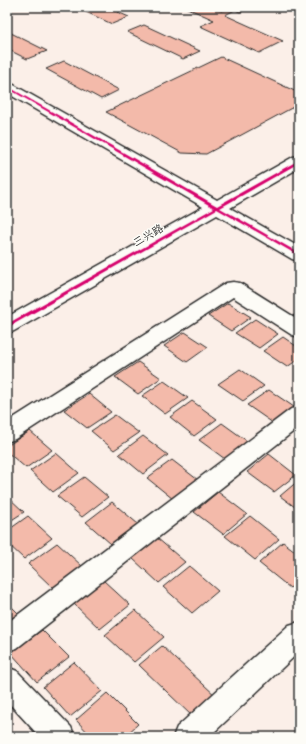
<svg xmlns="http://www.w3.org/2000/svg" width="306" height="744" font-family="'Patrick Hand','LXGW WenKai TC',sans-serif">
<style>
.building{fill:#f3baaa;stroke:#2b2b2b}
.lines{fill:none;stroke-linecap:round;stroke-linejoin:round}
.minor-casing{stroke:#2b2b2b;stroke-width:3}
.minor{fill:#fdfcf7;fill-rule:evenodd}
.cycleway-casing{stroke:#fdfcf7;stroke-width:3}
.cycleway{fill:#d6006c;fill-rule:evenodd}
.labels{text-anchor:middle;stroke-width:3;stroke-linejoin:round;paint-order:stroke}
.street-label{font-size:11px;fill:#2b2b2b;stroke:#fdfcf7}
</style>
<rect width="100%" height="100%" fill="#fbefe8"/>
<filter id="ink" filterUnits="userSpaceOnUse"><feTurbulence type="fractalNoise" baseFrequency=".025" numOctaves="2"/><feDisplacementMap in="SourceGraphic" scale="8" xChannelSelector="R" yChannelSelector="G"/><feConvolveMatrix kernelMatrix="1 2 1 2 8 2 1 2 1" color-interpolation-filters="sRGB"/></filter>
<g filter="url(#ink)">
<g class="building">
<path d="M75 7H106L129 17 112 24Z"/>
<path d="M185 7H212L222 11 232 7H252L240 12 235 10 225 15 283 41 259 53 200 26 214 20Z"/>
<path d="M144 25 200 51 183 59 127 32Z"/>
<path d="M7 31 47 51 27 59 7 49Z"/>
<path d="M221 57 299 93V104L206 154 182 153 106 112Z"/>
<path d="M64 61 119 90 101 99 46 69Z"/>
<path d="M228 303 251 317 231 331 208 316Z"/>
<path d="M255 319 278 334 259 348 235 333Z"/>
<path d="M185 332 208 347 187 362 164 346Z"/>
<path d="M283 337 299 348V359L287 367 263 351Z"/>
<path d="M138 362 161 378 138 394 115 377Z"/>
<path d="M240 369 264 386 243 401 218 384Z"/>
<path d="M164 381 188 398 165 414 142 396Z"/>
<path d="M269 390 294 407 273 423 247 405Z"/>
<path d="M89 394 111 412 87 428 64 410Z"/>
<path d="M192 401 217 419 194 436 170 417Z"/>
<path d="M115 415 139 433 114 450 91 431Z"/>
<path d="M222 423 247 441 225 459 199 440Z"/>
<path d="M30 431 52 450 26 468 7 452V446Z"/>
<path d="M143 436 168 455 143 474 119 454Z"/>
<path d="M56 453 79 473 53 492 30 471Z"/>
<path d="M269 454 296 475 274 492 247 472Z"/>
<path d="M172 460 198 480 173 499 147 478Z"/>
<path d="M84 477 108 497 82 517 57 496Z"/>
<path d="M299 480V510L280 496Z"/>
<path d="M218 492 247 514 223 534 194 512Z"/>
<path d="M7 496 24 512 7 523Z"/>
<path d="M112 502 138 524 111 544 86 522Z"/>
<path d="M28 516 52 538 24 559 7 543V531Z"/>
<path d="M250 516 279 539 255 560 225 536Z"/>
<path d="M157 538 185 562 159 583 132 558Z"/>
<path d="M283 542 299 554V580L290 588 259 563Z"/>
<path d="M57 543 82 566 53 588 28 564Z"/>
<path d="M189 566 218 591 192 613 163 587Z"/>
<path d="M103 580 130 605 100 629 73 603Z"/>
<path d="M7 602 20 615 7 626Z"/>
<path d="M135 610 164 637 134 662 105 635Z"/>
<path d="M42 630 69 657 37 682 11 653Z"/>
<path d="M162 646 217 697 194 718 139 665Z"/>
<path d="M74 662 102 691 70 717 43 687Z"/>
<path d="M107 693 138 724 124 737H92L76 720Z"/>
</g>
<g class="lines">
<g class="minor-casing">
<g id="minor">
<path d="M7 82 12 84 217 200 293 157 299 156V168L230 208 299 247V261L292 259 217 215 14 331 7 333V317L203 207 7 93Z"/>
<path d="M233 282 240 283 299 320V337L292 335 233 297 15 439 7 442V422L226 283Z"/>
<path d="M299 407V427L17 648 7 651V623L291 409Z"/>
<path d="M299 622V652L209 737H173L177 727 289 625Z"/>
<path d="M7 667 17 671 71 727 75 737H40L7 701Z"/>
</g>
</g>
<use href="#minor" class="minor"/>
<g class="cycleway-casing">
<path id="cycleway" d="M7 86 217 206 299 160V163L220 208 299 253V256L217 209 7 328V324L214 208 7 88Z"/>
</g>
<use href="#cycleway" class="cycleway"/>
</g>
</g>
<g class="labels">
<g class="street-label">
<text transform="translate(148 235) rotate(-30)" y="4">三兴路</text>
</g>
</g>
<rect width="306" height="744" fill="none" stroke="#fdfcf7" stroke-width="24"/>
<rect x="12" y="12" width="282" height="720" fill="none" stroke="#2b2b2b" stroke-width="1.5" filter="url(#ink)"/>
</svg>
